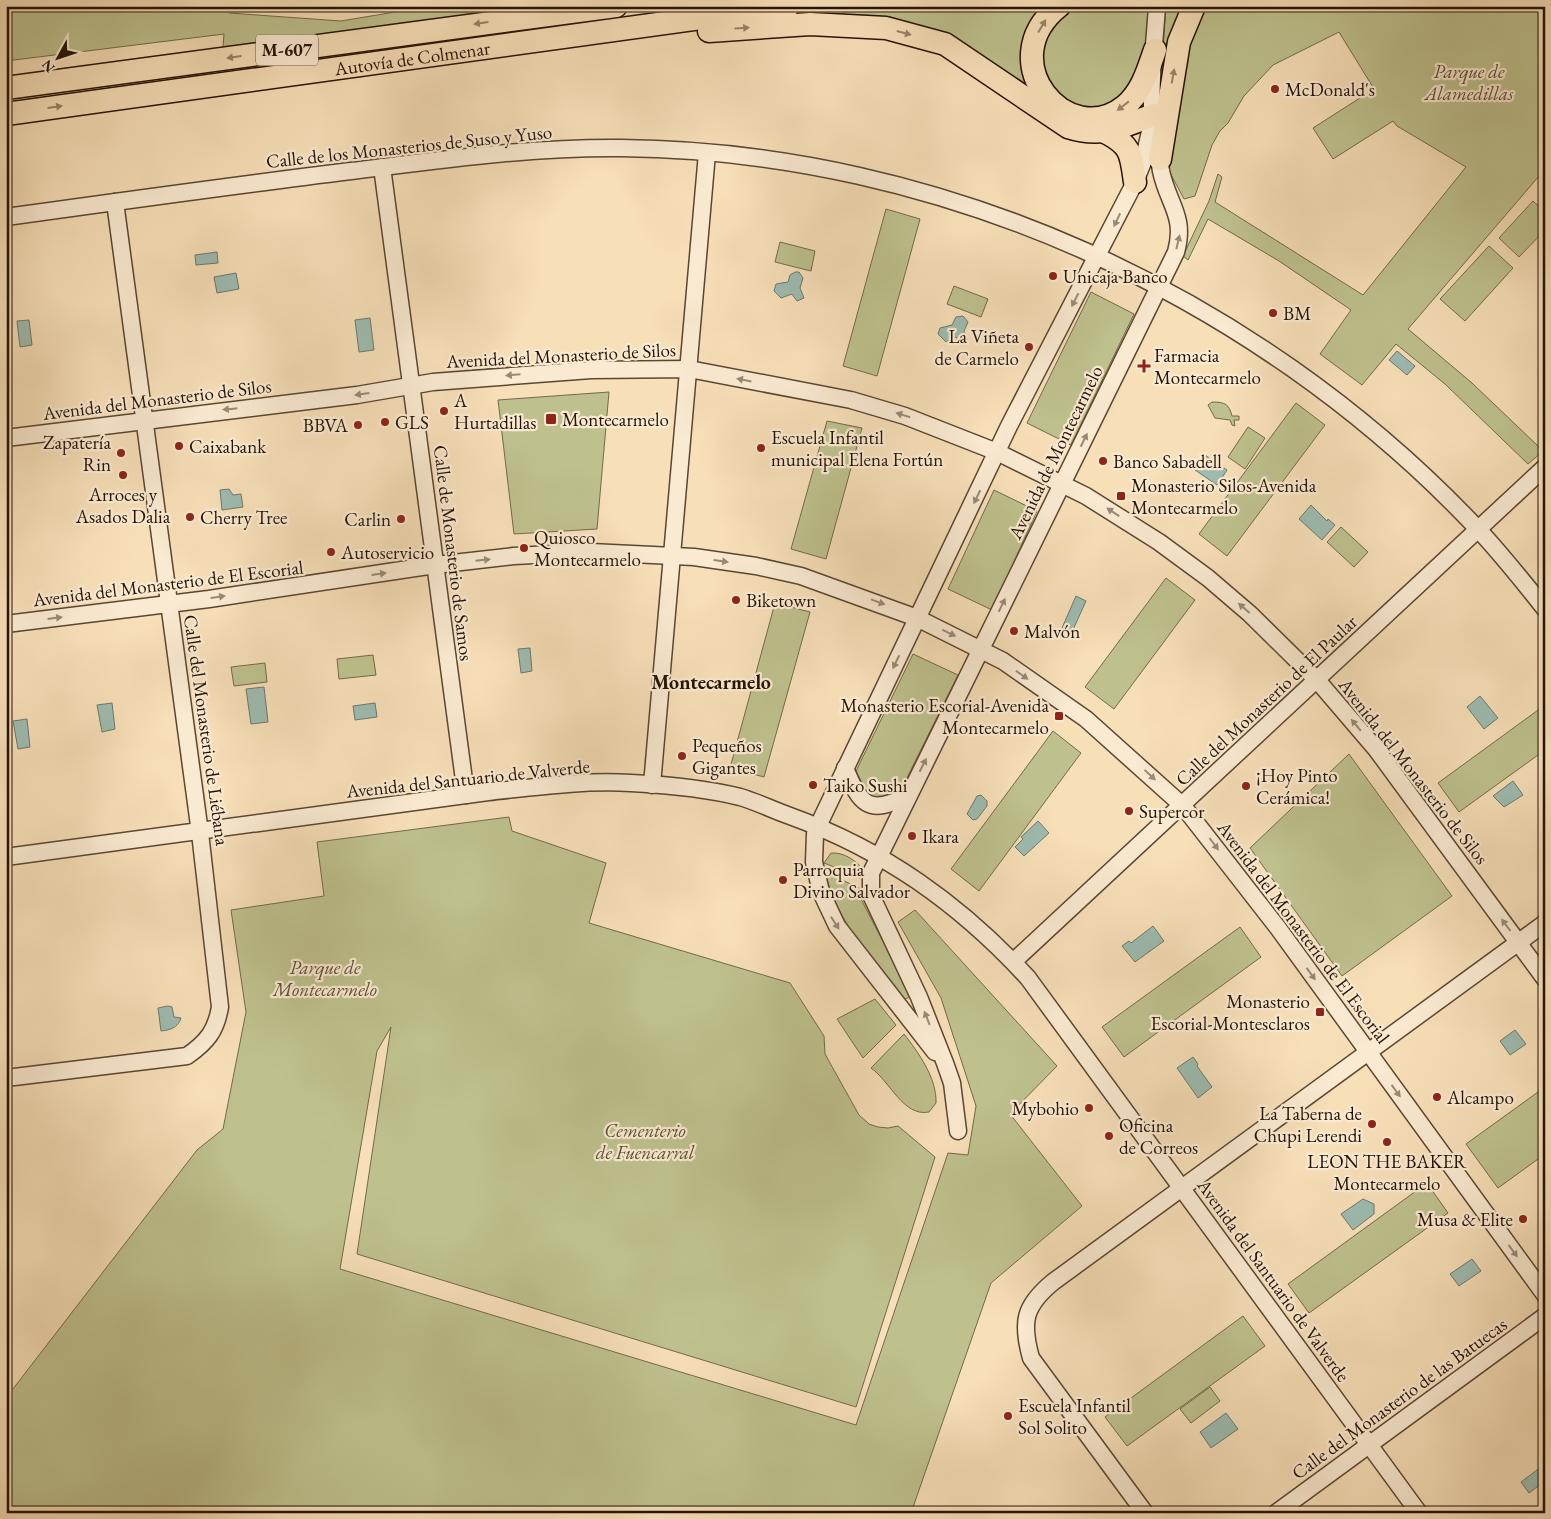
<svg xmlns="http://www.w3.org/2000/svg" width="1551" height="1519" font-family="'EB Garamond',serif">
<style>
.green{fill:#bec18e;stroke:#726a4a}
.water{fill:#9dbcb1;stroke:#6d786c}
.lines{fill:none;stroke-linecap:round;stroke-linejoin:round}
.minor-casing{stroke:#5a4632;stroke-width:19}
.highway-casing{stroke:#251305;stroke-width:25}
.minor{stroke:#faead1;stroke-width:16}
.highway{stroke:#f7dfb8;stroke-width:22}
.oneway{fill:#988367}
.oneway2{fill:#9a8975}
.poi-dot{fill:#8f2418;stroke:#faead1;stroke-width:2}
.labels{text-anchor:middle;stroke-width:4.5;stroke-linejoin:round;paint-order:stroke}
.shield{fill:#faead1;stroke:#655442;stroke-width:1}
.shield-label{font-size:18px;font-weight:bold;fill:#251305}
.street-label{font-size:19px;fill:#251305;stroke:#faead1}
.park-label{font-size:19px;font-style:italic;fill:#5b5035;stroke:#faead1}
.poi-label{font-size:19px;fill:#251305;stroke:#faead1;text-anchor:start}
.neighbourhood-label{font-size:20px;font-weight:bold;fill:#251305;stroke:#faead1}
</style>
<rect width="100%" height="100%" fill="#f7dfb8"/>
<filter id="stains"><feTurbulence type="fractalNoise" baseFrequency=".004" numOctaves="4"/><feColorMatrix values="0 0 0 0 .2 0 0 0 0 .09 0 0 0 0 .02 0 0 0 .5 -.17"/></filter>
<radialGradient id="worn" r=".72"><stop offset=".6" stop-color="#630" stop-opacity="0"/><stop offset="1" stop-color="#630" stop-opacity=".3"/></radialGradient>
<g class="green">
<path d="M6 6H227L229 13 341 21 431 6H536L223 47 224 34 6 61Z"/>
<path d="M892 6H1049L1031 90 969 52 839 16 845 12Z"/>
<path d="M1070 6H1149L1144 71 1112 106 1083 111 1047 90C1038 43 1035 41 1070 6Z"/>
<path d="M1166 6H1188L1163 91 1160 89Z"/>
<path d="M1201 6H1545V169L1408 329 1472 383 1538 446 1542 452 1528 464 1445 384 1396 344 1362 385 1320 354 1351 310 1279 261 1208 219 1188 260 1183 256 1209 201 1218 174 1222 177 1215 202 1363 295 1466 167 1397 126 1393 121 1333 159 1313 128 1374 89 1339 32 1273 65 1244 96 1228 123 1220 131 1212 145 1195 196 1184 199 1168 169 1183 54Z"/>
<path d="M1533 201 1545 212V230L1519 257 1499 238Z"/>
<path d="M886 209 920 219 877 376 843 366Z"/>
<path d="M780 242 815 251 811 271 775 262Z"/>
<path d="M1489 246 1513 268 1465 321 1440 299Z"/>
<path d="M954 286 988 299 981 317 947 304Z"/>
<path d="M1091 292 1134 314 1071 445 1027 423Z"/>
<path d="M609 392 597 529 514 534 498 400Z"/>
<path d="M1212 402C1225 402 1229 404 1232 416H1239V420H1234L1235 426 1232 425 1230 420 1215 418 1208 405Z"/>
<path d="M1296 403 1325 425 1227 556 1199 534Z"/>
<path d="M827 421 862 428 826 559 791 549Z"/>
<path d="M1248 427 1265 438 1245 469 1228 457Z"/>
<path d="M994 490 1037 511 992 610 948 589Z"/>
<path d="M1341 527 1368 552 1354 567 1327 542Z"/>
<path d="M1166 578 1195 600 1114 709 1085 687Z"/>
<path d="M775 603 810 612 764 777 730 768Z"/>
<path d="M913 654 958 675 901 790 892 799 870 800 855 778 857 769Z"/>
<path d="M373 655 376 675 339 679 337 659Z"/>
<path d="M265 663 267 682 234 686 231 667Z"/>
<path d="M1545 705V750L1459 812 1438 783Z"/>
<path d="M1053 731 1081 753 979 891 951 869Z"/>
<path d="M1349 754 1452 896 1342 976 1250 848Z"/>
<path d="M509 817 512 831 606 863 589 923 790 983 824 1036 825 1054 859 1115 869 1124 878 1127 888 1128 898 1126 935 1157 856 1407 357 1254 391 1027 377 1051 340 1269 856 1425 948 1153 968 1155 976 1106 941 998 898 922 915 910 1057 1066 1010 1114 1082 1206 991 1283 911 1513H6V1398L197 1150 223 1129 246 1012 231 910 324 896 317 842Z"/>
<path d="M831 853C843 852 856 860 862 869L860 878 824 863Z"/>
<path d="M825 872 859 888 860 897 911 996 902 1001C874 961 836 921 825 872Z"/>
<path d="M1240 927 1261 957 1124 1057 1102 1027Z"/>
<path d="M875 999 896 1025 863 1058 837 1019Z"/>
<path d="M904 1034C918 1052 937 1078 936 1103L929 1112C903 1117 890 1081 871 1068Z"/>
<path d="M1545 1087V1154L1498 1188 1466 1144Z"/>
<path d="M1427 1183 1448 1213 1309 1313 1288 1284Z"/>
<path d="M1243 1316 1265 1346 1127 1446 1105 1417Z"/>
<path d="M1210 1387 1220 1401 1191 1423 1180 1409Z"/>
</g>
<g class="water">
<path d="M217 252 218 263 196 265 195 255Z"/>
<path d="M795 272H799L803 278 800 288 804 298 797 301 792 294 781 298 774 291 776 284 788 282 790 275Z"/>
<path d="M236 273 239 289 217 293 214 277Z"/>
<path d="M963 316 968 322 964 331 968 341 961 344 956 337 946 342 938 334 940 328 952 325 956 317Z"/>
<path d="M370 318 374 350 359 352 355 320Z"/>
<path d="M29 320 32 345 20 347 17 321Z"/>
<path d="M1397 351 1415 366 1407 375 1389 360Z"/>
<path d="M1205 455 1227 470 1217 485 1195 470Z"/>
<path d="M229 489 233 495 241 494 243 507 222 510 220 490Z"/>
<path d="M1311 505 1327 521 1328 519 1335 525 1322 540 1299 519Z"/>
<path d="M1076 596 1086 601 1072 632 1062 628Z"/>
<path d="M530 648 532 671 521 673 518 649Z"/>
<path d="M264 687 268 722 251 724 246 689Z"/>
<path d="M1480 696 1498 718 1484 729 1467 707Z"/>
<path d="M112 703 115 729 102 732 97 705Z"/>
<path d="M375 703 377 717 355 720 353 706Z"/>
<path d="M27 719 30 747 18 749 13 721Z"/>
<path d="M1513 781 1523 795 1504 807 1493 796Z"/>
<path d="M981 795 987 801V806L977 819 973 820 967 814 977 796Z"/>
<path d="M1038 821 1049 833 1024 856 1015 847 1023 839 1021 837Z"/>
<path d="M1153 926 1164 941 1135 962 1122 946 1129 941 1131 943Z"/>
<path d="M168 1006 172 1007 174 1017 181 1018C178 1028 170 1030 161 1031L158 1008Z"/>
<path d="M1515 1030 1526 1044 1510 1055 1500 1041Z"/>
<path d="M1193 1057 1198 1064 1197 1066 1212 1087 1198 1098 1177 1068Z"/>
<path d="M1363 1199 1374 1204V1214L1353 1230 1341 1214Z"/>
<path d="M1472 1259 1481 1271 1459 1286 1450 1274Z"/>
<path d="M1226 1413 1238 1429 1211 1448 1200 1432Z"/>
<path d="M1545 1464V1481L1529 1493 1521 1482Z"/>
</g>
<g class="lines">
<g class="minor-casing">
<g id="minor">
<path d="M382 167 466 795"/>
<path d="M6 217C121 201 236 185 351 171 440 160 530 147 621 148 941 151 1254 294 1474 525 1499 551 1522 580 1545 609"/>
<path d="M6 438 357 395 433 382 591 370 689 369 851 400 905 416 997 452 1086 496 1159 542 1208 578 1250 614 1317 680 1376 749 1545 979"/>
<path d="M6 624 209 599 435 565 514 556 591 552 694 557 756 566 801 576 917 618 1003 661 1086 719 1183 806 1278 928 1545 1295"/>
<path d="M845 768C860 804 868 816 907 796"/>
<path d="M652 785 707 153"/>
<path d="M6 857 488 792C535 787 584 780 631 783 667 785 705 788 740 797 757 802 773 810 790 816 884 850 960 904 1028 978L1419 1513"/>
<path d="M1014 961 1545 467"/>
<path d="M935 1052 837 926 821 892 814 862 815 834 818 826 1009 426 1135 182 1143 162 1151 127"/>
<path d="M6 1078 187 1056C207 1042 216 1031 220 1007L200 833 115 202"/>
<path d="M958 1131 952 1083 945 1063 919 997 871 895V873L1176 252C1186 216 1168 204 1161 171 1158 154 1156 136 1153 118 1149 86 1155 39 1157 6"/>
<path d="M1145 1513 1031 1358C1021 1322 1024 1306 1053 1282L1545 923"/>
<path d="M1276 1513 1545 1316"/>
</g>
</g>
<g class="highway-casing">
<g id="highway">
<path d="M1059 6C990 61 1068 152 1125 106 1142 92 1148 70 1155 50"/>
<path d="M709 31 810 24 886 28 945 44 1068 127C1102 138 1121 127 1153 115"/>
<path d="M6 88 616 6"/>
<path id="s1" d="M6 114 788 6"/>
<path d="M1107 133C1132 146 1131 155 1135 182"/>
<path d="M1160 159 1179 42 1194 6"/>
</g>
</g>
<use href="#minor" class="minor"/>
<use href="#highway" class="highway"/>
</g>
<defs><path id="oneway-solid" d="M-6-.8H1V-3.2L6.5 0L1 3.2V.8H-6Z" transform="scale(1.25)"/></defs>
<g class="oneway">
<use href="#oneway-solid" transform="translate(481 23) rotate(172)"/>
<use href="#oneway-solid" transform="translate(1042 26) rotate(-59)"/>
<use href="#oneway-solid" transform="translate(742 28) rotate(-4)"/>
<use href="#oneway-solid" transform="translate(904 33) rotate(15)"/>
<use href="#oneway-solid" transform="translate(234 57) rotate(172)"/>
<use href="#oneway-solid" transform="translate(1173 76) rotate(-80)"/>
<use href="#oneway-solid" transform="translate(1123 106) rotate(142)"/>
<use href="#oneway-solid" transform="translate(55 107) rotate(-8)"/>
</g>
<g class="oneway2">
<use href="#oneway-solid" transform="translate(1117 220) rotate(115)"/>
<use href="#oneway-solid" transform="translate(1178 242) rotate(-77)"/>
<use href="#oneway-solid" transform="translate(1075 300) rotate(117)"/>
<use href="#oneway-solid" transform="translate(513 375) rotate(175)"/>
<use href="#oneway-solid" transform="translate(744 380) rotate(-169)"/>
<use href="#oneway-solid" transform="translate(362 394) rotate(172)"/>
<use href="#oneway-solid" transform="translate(230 409) rotate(174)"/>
<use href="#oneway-solid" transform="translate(903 415) rotate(-162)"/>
<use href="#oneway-solid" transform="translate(1084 440) rotate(-64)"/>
<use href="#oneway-solid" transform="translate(977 497) rotate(116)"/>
<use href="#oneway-solid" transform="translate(1113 512) rotate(-147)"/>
<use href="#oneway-solid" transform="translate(483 560) rotate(-6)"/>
<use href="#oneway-solid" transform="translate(721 561) rotate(8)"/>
<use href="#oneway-solid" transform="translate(379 574) rotate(-8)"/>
<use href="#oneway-solid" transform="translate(218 597) rotate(-8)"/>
<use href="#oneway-solid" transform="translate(878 602) rotate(20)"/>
<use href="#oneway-solid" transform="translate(1002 605) rotate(-64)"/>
<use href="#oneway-solid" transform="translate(1244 608) rotate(-139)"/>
<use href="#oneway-solid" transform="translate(55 618) rotate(-7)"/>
<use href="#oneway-solid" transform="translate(949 633) rotate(26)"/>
<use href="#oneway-solid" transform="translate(896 662) rotate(116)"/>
<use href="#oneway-solid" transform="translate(1022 675) rotate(35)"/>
<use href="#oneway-solid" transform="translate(1356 725) rotate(-130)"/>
<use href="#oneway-solid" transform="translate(923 765) rotate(-63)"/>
<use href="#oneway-solid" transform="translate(1150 775) rotate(43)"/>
<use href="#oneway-solid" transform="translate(1214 844) rotate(53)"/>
<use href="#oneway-solid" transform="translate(835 923) rotate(57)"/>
<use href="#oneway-solid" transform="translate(1506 925) rotate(-127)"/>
<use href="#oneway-solid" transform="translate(1311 974) rotate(54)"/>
<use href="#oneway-solid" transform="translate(927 1018) rotate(-111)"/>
<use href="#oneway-solid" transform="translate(1396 1091) rotate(54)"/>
<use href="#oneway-solid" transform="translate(1513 1251) rotate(54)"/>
</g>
<g class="poi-dot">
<circle cx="1275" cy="89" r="5"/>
<circle cx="1053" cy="276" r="5"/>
<circle cx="1273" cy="313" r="5"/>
<circle cx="1029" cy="347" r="5"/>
<path d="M1141.5 358.5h5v5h5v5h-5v5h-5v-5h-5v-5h5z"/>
<circle cx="444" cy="411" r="5"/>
<rect x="545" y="413" width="12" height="12" rx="2.5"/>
<circle cx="385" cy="422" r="5"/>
<circle cx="358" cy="425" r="5"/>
<circle cx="179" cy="446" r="5"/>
<circle cx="761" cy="448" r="5"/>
<circle cx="121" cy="453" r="5"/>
<circle cx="1103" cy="461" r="5"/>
<circle cx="123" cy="475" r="5"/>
<rect x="1116" y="491" width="10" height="10" rx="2.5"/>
<circle cx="190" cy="517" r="5"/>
<circle cx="401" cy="519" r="5"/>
<circle cx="524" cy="548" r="5"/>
<circle cx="331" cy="552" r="5"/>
<circle cx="736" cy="600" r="5"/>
<circle cx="1014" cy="631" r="5"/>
<rect x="1054" y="711" width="10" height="10" rx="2.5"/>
<circle cx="682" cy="756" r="5"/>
<circle cx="813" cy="785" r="5"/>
<circle cx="1246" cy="786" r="5"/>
<circle cx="1129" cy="811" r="5"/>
<circle cx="912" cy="836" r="5"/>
<circle cx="783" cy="880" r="5"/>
<rect x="1315" y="1007" width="10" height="10" rx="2.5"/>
<circle cx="1437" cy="1097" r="5"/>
<circle cx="1089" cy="1108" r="5"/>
<circle cx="1372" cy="1124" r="5"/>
<circle cx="1109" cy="1136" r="5"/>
<circle cx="1387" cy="1142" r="5"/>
<circle cx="1523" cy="1219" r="5"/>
<circle cx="1008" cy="1416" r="5"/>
</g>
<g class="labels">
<rect class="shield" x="256" y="34.5" width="62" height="31" rx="4"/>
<g class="shield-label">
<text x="287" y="56">M-607</text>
</g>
<g class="street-label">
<text dy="7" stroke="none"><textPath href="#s1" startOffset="410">Autovía de Colmenar</textPath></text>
<text transform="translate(409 146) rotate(-6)" y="7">Calle de los Monasterios de Suso y Yuso</text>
<text transform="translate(561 355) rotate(-3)" y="7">Avenida del Monasterio de Silos</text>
<text transform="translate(157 399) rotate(-7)" y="7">Avenida del Monasterio de Silos</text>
<text transform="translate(1055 452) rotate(-64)" y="7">Avenida de Montecarmelo</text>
<text transform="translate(454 553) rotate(83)" y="7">Calle de Monasterio de Samos</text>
<text transform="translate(168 583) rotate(-7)" y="7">Avenida del Monasterio de El Escorial</text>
<text transform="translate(1266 700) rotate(-43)" y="7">Calle del Monasterio de El Paular</text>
<text transform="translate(207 730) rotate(82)" y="7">Calle del Monasterio de Liébana</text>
<text transform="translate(1414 771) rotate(52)" y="7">Avenida del Monasterio de Silos</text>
<text transform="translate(468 778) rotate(-6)" y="7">Avenida del Santuario de Valverde</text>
<text transform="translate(1304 932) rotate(53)" y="7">Avenida del Monasterio de El Escorial</text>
<text transform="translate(1274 1280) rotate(54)" y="7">Avenida del Santuario de Valverde</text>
<text transform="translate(1399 1398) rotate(-36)" y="7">Calle del Monasterio de las Batuecas</text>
</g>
<g class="park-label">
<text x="1469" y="78">Parque de<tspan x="1469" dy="22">Alamedillas</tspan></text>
<text x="325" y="974">Parque de<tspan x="325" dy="22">Montecarmelo</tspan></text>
<text x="645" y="1137">Cementerio<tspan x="645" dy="22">de Fuencarral</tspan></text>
</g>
<g class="poi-label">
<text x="1285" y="96">McDonald's</text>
<text x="1063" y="283">Unicaja Banco</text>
<text x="1283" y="320">BM</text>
<text x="1019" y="343" text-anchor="end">La Viñeta<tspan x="1019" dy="22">de Carmelo</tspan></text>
<text x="1154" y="362">Farmacia<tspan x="1154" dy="22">Montecarmelo</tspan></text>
<text x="454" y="407">A<tspan x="454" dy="22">Hurtadillas</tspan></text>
<text x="562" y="426">Montecarmelo</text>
<text x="395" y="429">GLS</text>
<text x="348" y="432" text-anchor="end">BBVA</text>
<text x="771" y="444">Escuela Infantil<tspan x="771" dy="22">municipal Elena Fortún</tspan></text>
<text x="111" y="449" text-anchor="end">Zapatería<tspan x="111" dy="22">Rin</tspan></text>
<text x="189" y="453">Caixabank</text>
<text x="1113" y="468">Banco Sabadell</text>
<text x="1131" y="492">Monasterio Silos-Avenida<tspan x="1131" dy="22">Montecarmelo</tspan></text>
<text x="123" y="501" text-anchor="middle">Arroces y<tspan x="123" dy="22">Asados Dalia</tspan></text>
<text x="200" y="524">Cherry Tree</text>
<text x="391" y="526" text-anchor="end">Carlin</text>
<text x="534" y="544">Quiosco<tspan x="534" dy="22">Montecarmelo</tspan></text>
<text x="341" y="559">Autoservicio</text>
<text x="746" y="607">Biketown</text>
<text x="1024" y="638">Malvón</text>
<text x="1049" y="712" text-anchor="end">Monasterio Escorial-Avenida<tspan x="1049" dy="22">Montecarmelo</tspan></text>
<text x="692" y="752">Pequeños<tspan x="692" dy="22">Gigantes</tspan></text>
<text x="1256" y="782">¡Hoy Pinto<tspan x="1256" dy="22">Cerámica!</tspan></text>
<text x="823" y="792">Taiko Sushi</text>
<text x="1139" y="818">Supercor</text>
<text x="922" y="843">Ikara</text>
<text x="793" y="876">Parroquia<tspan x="793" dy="22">Divino Salvador</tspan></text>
<text x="1310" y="1008" text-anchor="end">Monasterio<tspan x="1310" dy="22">Escorial-Montesclaros</tspan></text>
<text x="1447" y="1104">Alcampo</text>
<text x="1079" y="1115" text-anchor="end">Mybohio</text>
<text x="1362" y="1120" text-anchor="end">La Taberna de<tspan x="1362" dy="22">Chupi Lerendi</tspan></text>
<text x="1119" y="1132">Oficina<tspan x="1119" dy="22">de Correos</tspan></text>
<text x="1387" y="1168" text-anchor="middle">LEON THE BAKER<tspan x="1387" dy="22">Montecarmelo</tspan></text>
<text x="1513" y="1226" text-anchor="end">Musa &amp; Elite</text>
<text x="1018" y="1412">Escuela Infantil<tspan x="1018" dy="22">Sol Solito</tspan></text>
</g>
<g class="neighbourhood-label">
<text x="711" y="689">Montecarmelo</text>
</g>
</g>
<rect width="1551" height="1519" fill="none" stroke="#f7dfb8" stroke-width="25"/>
<rect x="8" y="8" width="1536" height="1504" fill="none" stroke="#251305" stroke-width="2.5"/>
<rect x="12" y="12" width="1526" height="1494" fill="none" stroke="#251305"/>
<g transform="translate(58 58) rotate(230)" stroke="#faead1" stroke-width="4" paint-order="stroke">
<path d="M0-4L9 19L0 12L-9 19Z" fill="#251305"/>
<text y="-8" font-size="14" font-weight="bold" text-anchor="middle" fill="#251305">N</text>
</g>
<rect width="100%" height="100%" filter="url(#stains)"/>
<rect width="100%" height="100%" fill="url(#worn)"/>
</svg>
